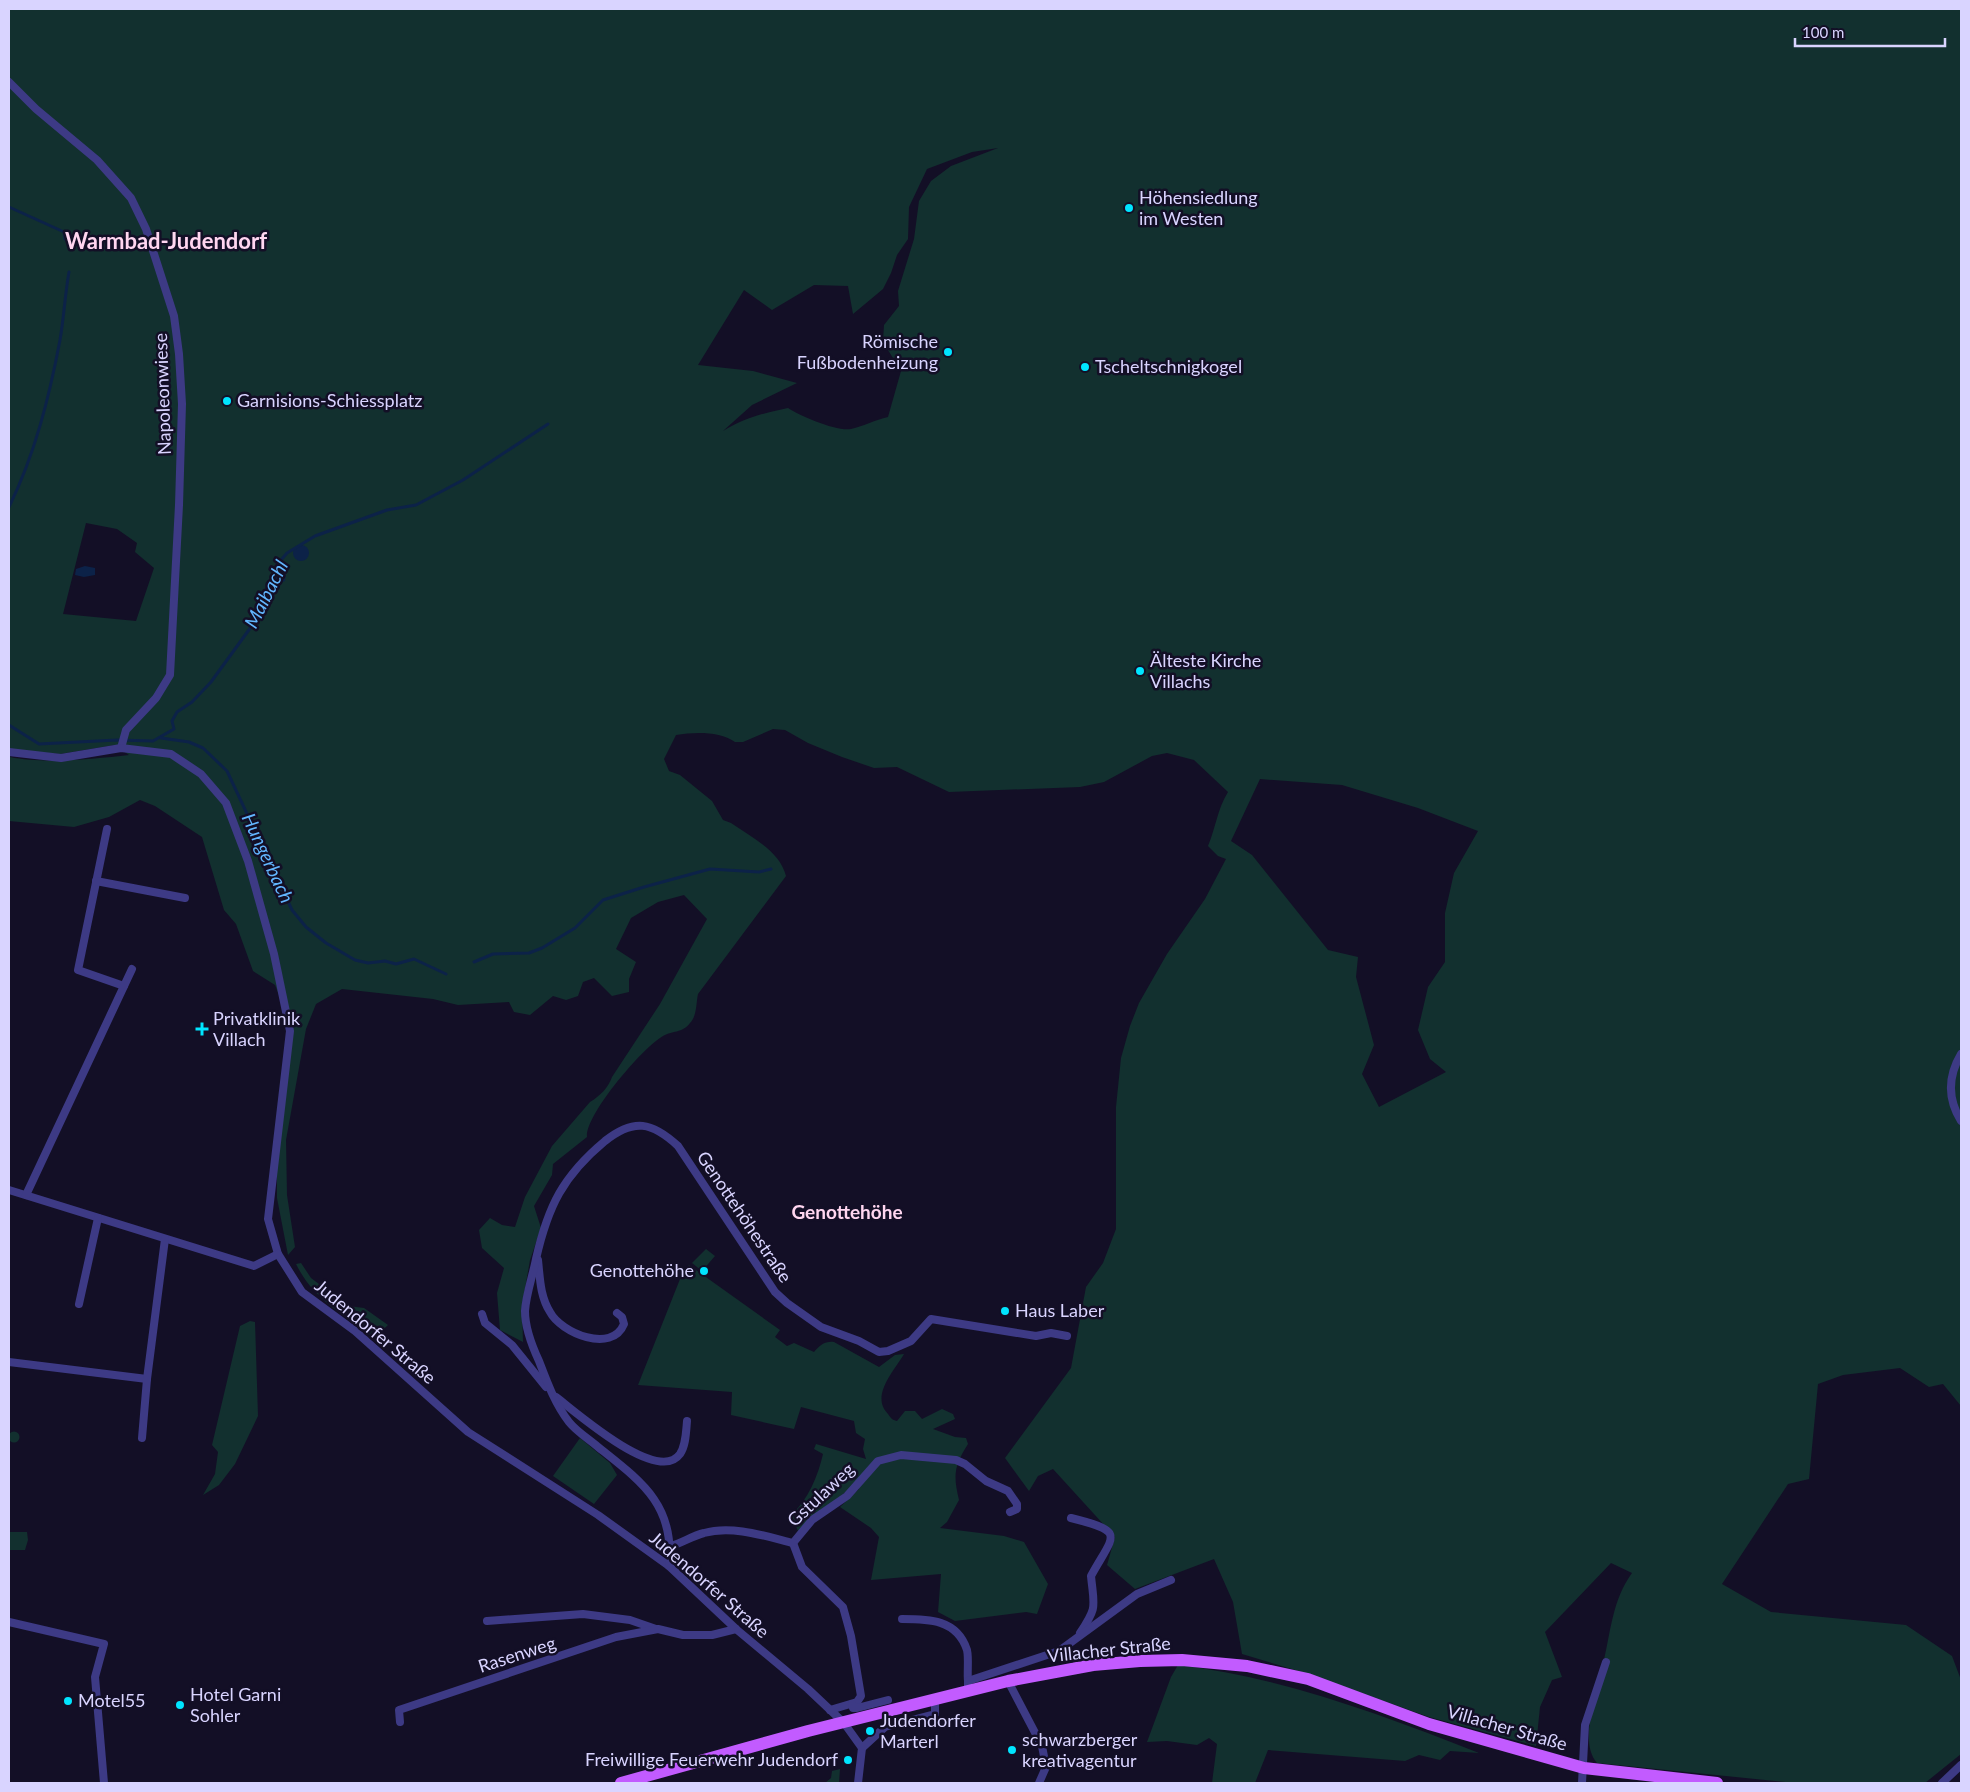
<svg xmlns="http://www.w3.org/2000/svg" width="1970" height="1792" font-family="Lato,sans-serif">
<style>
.green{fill:#12302f;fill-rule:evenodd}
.water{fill:#0c2248}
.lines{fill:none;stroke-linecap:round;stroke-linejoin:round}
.stream{stroke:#0c2248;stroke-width:3}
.minor{stroke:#3d3a85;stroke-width:8}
.primary{stroke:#c25bff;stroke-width:12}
.poi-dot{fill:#00e5ff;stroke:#130f26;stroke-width:2}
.labels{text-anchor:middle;stroke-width:5;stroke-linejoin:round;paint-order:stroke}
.poi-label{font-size:18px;fill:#d9d4ff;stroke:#130f26;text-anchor:start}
.street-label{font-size:18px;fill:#d9d4ff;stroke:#130f26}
.water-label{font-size:19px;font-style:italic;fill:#62b6ff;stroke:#130f26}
.neighbourhood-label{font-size:19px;font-weight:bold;fill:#ffd6f0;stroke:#130f26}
.district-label{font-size:22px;font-weight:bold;fill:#ffd6f0;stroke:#130f26}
</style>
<rect width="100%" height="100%" fill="#130f26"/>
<g class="green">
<path d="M9 9H1961V1406L1943 1384 1929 1387 1900 1368 1843 1375 1818 1384 1809 1479 1788 1484 1722 1584 1771 1612 1906 1625 1952 1656 1961 1680V1754L1925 1783H1795L1597 1763C1577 1740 1599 1689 1607 1662L1604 1660C1611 1629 1613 1599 1632 1573L1611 1563 1545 1632 1562 1677 1552 1680 1540 1707 1536 1746 1429 1717 1305 1673 1242 1654 1233 1602 1214 1559 1135 1589 1107 1565 1115 1537 1053 1469 1038 1476 1029 1491 1005 1458 1071 1368 1086 1287 1103 1263 1116 1229V1107L1121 1058 1130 1026 1139 1003 1167 954 1205 899 1226 859 1218 856 1208 846C1216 827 1217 810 1228 792L1194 760 1167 753 1152 756 1104 782 1080 787 949 792 897 767 874 768 842 757 808 743 785 730 773 729 743 742H735C720 731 694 732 676 735L664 759 669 771 680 775 712 801 723 820 731 823C751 837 780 851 786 876L698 994C696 1003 697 1016 690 1023 683 1033 671 1031 663 1036 643 1047 585 1115 587 1137L553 1164 552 1175 534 1206 541 1228 530 1260 522 1306 523 1342 500 1330 497 1293 504 1268 482 1248 479 1230 490 1218 502 1225 515 1227 525 1197 552 1146 590 1102C600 1096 608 1088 612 1077L660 1004 707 919 684 895 658 902 631 918 616 949 636 962 629 979V992L612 996 594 978 583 982 578 996 566 1000 553 996 530 1015 514 1012 509 1002 458 1005 433 999 342 989 316 1004 306 1029 286 1140 287 1195 295 1247 288 1255 277 1198V1160L290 1024 275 985 253 971 236 924 224 910 202 837 155 806 140 800 109 817 74 827 9 821ZM998 148 951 166 931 181 919 201 914 239 898 291 899 306 884 325 883 342 901 371 888 417C875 420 864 426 851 429 838 432 800 416 788 408 764 413 744 418 723 431L752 405 797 383 753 371 698 365 744 290 772 310 814 285 848 286 853 314 883 289 891 273 897 255 908 239 909 207 927 169 972 152ZM86 523 117 529 137 543 135 552 154 568 136 621 63 614ZM115 745 129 755C95 759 42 764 10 757L13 750 60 754ZM1260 779 1342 785 1418 808 1478 831 1454 873 1445 913V962L1428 987 1418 1030 1430 1059 1446 1072 1379 1107 1362 1074 1374 1045 1356 977 1358 957 1328 950 1252 855 1231 841Z"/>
<path d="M706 1249 715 1256 702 1271 692 1263Z"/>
<path d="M301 1263 311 1278 348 1306 364 1308 388 1325 374 1338C344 1315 313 1299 296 1264Z"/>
<path d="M689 1265 780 1330 775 1337 787 1346 794 1343 814 1352C820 1345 825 1341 834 1342L879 1367 895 1355 904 1354C894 1371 870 1396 888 1414 891 1418 892 1420 897 1421L905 1411H915L922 1419 942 1409 953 1414 955 1419 933 1429 955 1437 966 1438 968 1444C954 1466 953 1475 959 1500L947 1522 940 1528 1004 1536 1024 1542 1048 1584 1037 1614 1026 1612 955 1621 938 1612 941 1574 871 1580 879 1537 871 1528 840 1507 859 1489 854 1485 798 1531 791 1515C808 1500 818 1476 823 1454L814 1449 816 1444 866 1459 863 1449 865 1439 856 1433 854 1421 801 1407 794 1429 731 1415 732 1392 638 1385 682 1274Z"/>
<path d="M250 1321 255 1322 258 1416 235 1464 219 1485 203 1495 215 1474 218 1452 212 1445 240 1326Z"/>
<circle cx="14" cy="1437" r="5.5"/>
<path d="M580 1438 610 1463 617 1475 594 1504 553 1476Z"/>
<path d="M9 1532H27L28 1540 25 1550H9Z"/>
<path d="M1178 1665C1281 1677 1382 1715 1479 1753L1450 1751 1440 1760 1419 1755 1405 1761 1268 1750 1255 1783H1212L1217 1744 1209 1738 1197 1745 1167 1741 1147 1742 1171 1677Z"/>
<path d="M840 1769 839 1783H825L831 1778 832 1771Z"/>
</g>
<g class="water">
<circle cx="301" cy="553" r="8"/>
<path d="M279 563 287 567 285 581 277 584 273 581 276 566Z"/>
<path d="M85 566 95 568V575L84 577 75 575 76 569Z"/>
</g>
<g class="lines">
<g class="stream">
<path d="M9 207 64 232 65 239"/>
<path d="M9 507C35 454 49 398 60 340 64 317 65 294 69 272"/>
<path d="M9 725 39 744 117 740 153 741 174 729 172 721 177 712 192 702 211 682 251 627 254 617 269 593 276 566 287 553 315 536 387 510 416 505 463 480 548 424"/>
<path d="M161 738 189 742 203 748 227 771 292 910 306 927 326 943 355 960 368 963 385 961 396 964 414 959 446 974"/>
<path d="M474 962 493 954 529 953 542 948 575 928 603 900 644 887 710 869 759 872 771 869"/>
</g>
<g class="minor">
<path d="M9 82 36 109 97 160 131 198 146 229 174 316 179 354 182 404 179 505 170 675 156 698 126 730 121 748"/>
<path d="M9 752 61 758 121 748 171 754 201 774 226 803 248 861 274 954 290 1031 268 1219 278 1254 302 1292 355 1331 468 1432 598 1515 669 1566 736 1629 808 1689 844 1723 862 1748 858 1783"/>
<path d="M107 829 78 970 124 986"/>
<path d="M96 881 185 898"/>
<path d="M1961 1054C1948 1076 1947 1098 1961 1121"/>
<path d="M9 1190 254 1266 278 1254"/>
<path d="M26 1195 132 969"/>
<path d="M538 1260C540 1278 540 1296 550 1312 561 1333 612 1354 624 1324L622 1317 617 1313"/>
<path d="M79 1304 98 1218"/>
<path d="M482 1314 485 1323 512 1345 546 1387"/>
<path d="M9 1362 147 1379"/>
<path d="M556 1397C576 1412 658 1485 680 1454 686 1445 686 1432 687 1421"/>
<path d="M142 1438 147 1379 165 1239"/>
<path d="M1071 1518C1127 1532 1114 1534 1091 1576 1094 1607 1098 1606 1080 1633"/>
<path d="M793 1543 812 1520 847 1496 878 1461 901 1455 956 1460 965 1464 986 1481 1008 1491 1017 1504V1509L1010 1512"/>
<path d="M793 1543 802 1567 843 1607 851 1636 861 1696 857 1702 830 1710"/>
<path d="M671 1546C682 1543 692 1536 704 1533 732 1525 765 1536 793 1543"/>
<path d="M669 1566C675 1505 642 1482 598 1447 589 1439 577 1432 569 1422 555 1404 547 1382 539 1361 532 1346 525 1328 525 1311 526 1294 533 1275 536 1259 548 1206 563 1176 605 1141 634 1118 652 1122 678 1146L775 1292 787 1303 821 1327 859 1341 879 1352 888 1351 911 1341 931 1319 1036 1336 1051 1333 1067 1336"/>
<path d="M902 1619C928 1619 957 1619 967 1650 969 1659 967 1672 968 1681"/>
<path d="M487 1621 583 1614 630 1620 656 1629"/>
<path d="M9 1622 104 1644 95 1677 104 1783"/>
<path d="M1008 1681 1042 1746 1046 1767 1039 1783"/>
<path d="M968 1691V1681L1059 1651 1137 1594 1171 1580"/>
<path d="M852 1704 853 1708H857L888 1700"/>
<path d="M400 1722 399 1710 616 1637 658 1629 683 1635H712L736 1629"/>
<path d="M862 1748 885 1727 935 1714V1699"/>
<path d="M1582 1783 1585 1725 1606 1662"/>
<path d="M1942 1783 1961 1765"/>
</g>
<path class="primary" d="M621 1783 808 1731 1008 1681 1093 1665 1140 1661 1182 1660 1247 1666 1308 1679 1429 1724 1584 1768 1717 1783"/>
</g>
<g class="poi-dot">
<circle cx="1129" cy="208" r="5"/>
<circle cx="948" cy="352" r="5"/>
<circle cx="1085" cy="367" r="5"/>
<circle cx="227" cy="401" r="5"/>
<circle cx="1140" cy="671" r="5"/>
<path d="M199.5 1021.5h5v5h5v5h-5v5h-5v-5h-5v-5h5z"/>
<circle cx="704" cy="1271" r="5"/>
<circle cx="1005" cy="1311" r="5"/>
<circle cx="68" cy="1701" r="5"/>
<circle cx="180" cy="1705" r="5"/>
<circle cx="870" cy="1731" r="5"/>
<circle cx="1012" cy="1750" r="5"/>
<circle cx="848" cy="1760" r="5"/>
</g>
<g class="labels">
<g class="poi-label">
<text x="1139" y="204">Höhensiedlung<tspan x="1139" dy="21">im Westen</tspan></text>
<text x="938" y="348" text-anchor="end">Römische<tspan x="938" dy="21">Fußbodenheizung</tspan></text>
<text x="1095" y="373">Tscheltschnigkogel</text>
<text x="237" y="407">Garnisions-Schiessplatz</text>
<text x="1150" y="667">Älteste Kirche<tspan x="1150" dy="21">Villachs</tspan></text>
<text x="213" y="1025">Privatklinik<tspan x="213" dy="21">Villach</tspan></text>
<text x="694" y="1277" text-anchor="end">Genottehöhe</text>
<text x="1015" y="1317">Haus Laber</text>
<text x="190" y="1701">Hotel Garni<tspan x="190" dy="21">Sohler</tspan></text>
<text x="78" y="1707">Motel55</text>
<text x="880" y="1727">Judendorfer<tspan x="880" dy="21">Marterl</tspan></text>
<text x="1022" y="1746">schwarzberger<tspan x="1022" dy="21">kreativagentur</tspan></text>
<text x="838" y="1766" text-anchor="end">Freiwillige Feuerwehr Judendorf</text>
</g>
<g class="street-label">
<text transform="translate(163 394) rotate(-92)" y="6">Napoleonwiese</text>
<text transform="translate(744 1217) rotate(56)" y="6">Genottehöhestraße</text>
<text transform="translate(375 1332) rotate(40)" y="6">Judendorfer Straße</text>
<text transform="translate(821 1495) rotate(-43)" y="6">Gstulaweg</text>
<text transform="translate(709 1585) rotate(41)" y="6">Judendorfer Straße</text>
<text transform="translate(1109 1650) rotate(-6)" y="6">Villacher Straße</text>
<text transform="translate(517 1655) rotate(-18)" y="6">Rasenweg</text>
<text transform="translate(1507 1728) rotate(16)" y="6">Villacher Straße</text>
</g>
<g class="water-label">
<text transform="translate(266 594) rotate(-63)" y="7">Maibachl</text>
<text transform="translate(268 858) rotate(65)" y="7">Hungerbach</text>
</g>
<g class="neighbourhood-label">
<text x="847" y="1219">Genottehöhe</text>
</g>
<g class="district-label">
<text x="166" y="249">Warmbad-Judendorf</text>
</g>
</g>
<rect width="1970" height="1792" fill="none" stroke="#d9d4ff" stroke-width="20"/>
<path d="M1795 38v8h150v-8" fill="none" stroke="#d9d4ff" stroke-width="2.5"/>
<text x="1802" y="38" font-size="15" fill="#d9d4ff" stroke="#130f26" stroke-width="4" paint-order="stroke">100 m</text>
</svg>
